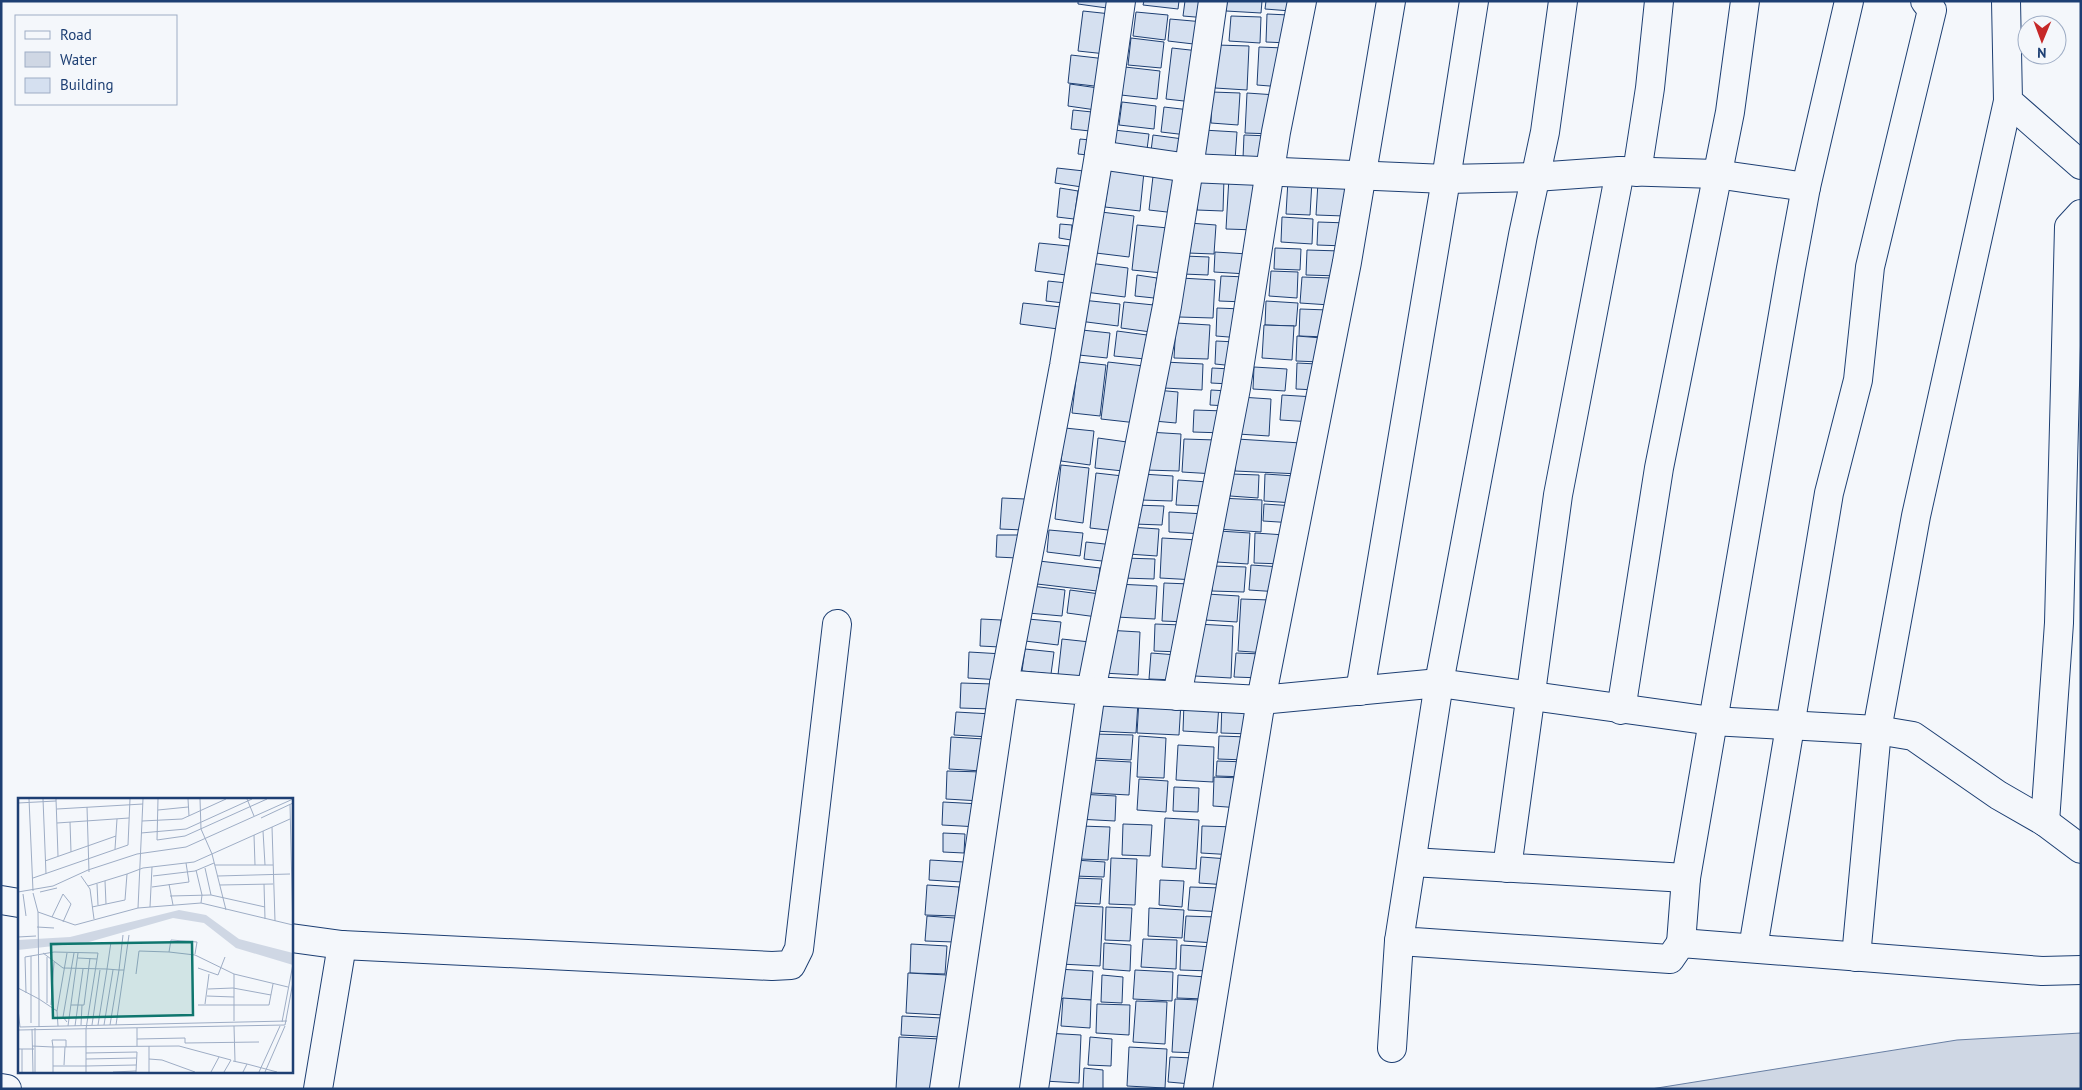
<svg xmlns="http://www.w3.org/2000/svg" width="2082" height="1090" font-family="'PT Sans',sans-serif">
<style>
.water{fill:#cfd7e4;stroke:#687fa3}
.building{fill:#d5e0f0;stroke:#1d3f73}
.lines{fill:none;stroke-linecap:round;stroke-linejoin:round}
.minor-casing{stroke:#1d3f73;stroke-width:30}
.minor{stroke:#f4f7fb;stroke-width:28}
.inset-road{fill:none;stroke:#9eadc5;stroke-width:1}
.view{fill:#0f766e;fill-opacity:0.15;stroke:#0f766e;stroke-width:2.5}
.inset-edge{fill:none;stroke:#1d3f73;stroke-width:2.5}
</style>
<rect width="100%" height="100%" fill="#f4f7fb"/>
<path class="water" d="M2081 1033V1089H1651L1957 1040Z"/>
<g class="building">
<path d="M1078 1H1115L1114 9 1078 4Z"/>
<path d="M1144 1H1179L1178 9 1143 5Z"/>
<path d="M1185 1H1209L1207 18 1183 16Z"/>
<path d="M1227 1H1262L1261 13 1226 11Z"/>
<path d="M1266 1H1292L1291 11 1265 9Z"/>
<path d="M1083 11 1111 14 1106 54 1078 51Z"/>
<path d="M1136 12 1168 15 1165 40 1133 36Z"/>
<path d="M1267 14 1289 15 1288 43 1266 42Z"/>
<path d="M1231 16 1261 17 1260 43 1229 41Z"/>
<path d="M1170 19 1204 22 1202 45 1168 41Z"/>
<path d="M1131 38 1164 42 1161 68 1128 65Z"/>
<path d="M1217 45 1249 46 1247 90 1215 88Z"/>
<path d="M1259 47 1284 48 1282 87 1257 85Z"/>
<path d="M1172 48 1199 51 1193 102 1166 99Z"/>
<path d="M1071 55 1106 59 1103 87 1068 83Z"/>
<path d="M1125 67 1160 71 1157 99 1121 95Z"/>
<path d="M1070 84 1098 88 1096 110 1068 106Z"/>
<path d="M1212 92 1240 93 1238 125 1211 123Z"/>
<path d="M1247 93 1276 95 1274 134 1245 133Z"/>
<path d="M1122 102 1156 106 1154 129 1119 125Z"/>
<path d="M1164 107 1190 110 1187 135 1161 132Z"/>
<path d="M1073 110 1092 112 1090 131 1071 129Z"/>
<path d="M1114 130 1149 134 1146 157 1112 153Z"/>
<path d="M1203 130 1237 132 1235 160 1201 159Z"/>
<path d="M1153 135 1183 139 1180 163 1150 159Z"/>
<path d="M1244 135 1271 136 1270 160 1243 158Z"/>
<path d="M1080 139 1090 140 1088 155 1078 154Z"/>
<path d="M1057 168 1084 171 1082 187 1055 183Z"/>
<path d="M1154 168 1181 171 1176 213 1149 210Z"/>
<path d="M1110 169 1144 172 1140 211 1105 207Z"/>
<path d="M1199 176 1224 178 1223 211 1197 210Z"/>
<path d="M1229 177 1260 178 1257 230 1226 229Z"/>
<path d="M1288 180 1312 181 1310 215 1286 214Z"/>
<path d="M1318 182 1346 183 1344 216 1316 215Z"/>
<path d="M1060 188 1078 191 1074 219 1057 217Z"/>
<path d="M1101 212 1134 216 1129 257 1096 253Z"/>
<path d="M1282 217 1313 219 1312 244 1281 242Z"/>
<path d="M1318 222 1348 223 1346 246 1317 245Z"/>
<path d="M1189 223 1216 225 1214 254 1188 253Z"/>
<path d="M1060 224 1072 225 1071 240 1059 238Z"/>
<path d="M1137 225 1168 228 1163 273 1132 270Z"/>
<path d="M1039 243 1069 246 1066 275 1035 271Z"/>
<path d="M1275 248 1301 249 1300 270 1274 269Z"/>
<path d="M1307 250 1341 251 1340 276 1306 275Z"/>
<path d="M1215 252 1248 254 1247 274 1214 272Z"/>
<path d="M1184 256 1209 257 1208 275 1183 274Z"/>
<path d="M1089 263 1128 268 1125 297 1085 292Z"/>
<path d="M1271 271 1298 272 1297 298 1269 296Z"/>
<path d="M1137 275 1157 278 1154 298 1135 296Z"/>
<path d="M1221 276 1247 277 1245 302 1219 301Z"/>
<path d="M1302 277 1331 278 1330 305 1300 303Z"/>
<path d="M1181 278 1215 280 1213 318 1179 317Z"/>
<path d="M1048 281 1067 283 1064 303 1046 301Z"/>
<path d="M1082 300 1120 304 1118 326 1079 321Z"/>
<path d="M1266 301 1298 303 1296 326 1265 325Z"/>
<path d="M1124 302 1154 305 1151 332 1121 328Z"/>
<path d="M1023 303 1061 307 1058 329 1020 324Z"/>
<path d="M1217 308 1242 309 1241 338 1216 336Z"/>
<path d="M1300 309 1328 310 1327 337 1299 336Z"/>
<path d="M1176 323 1210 325 1208 359 1174 358Z"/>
<path d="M1264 325 1294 326 1292 360 1262 358Z"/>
<path d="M1082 330 1110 333 1107 358 1079 355Z"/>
<path d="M1117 331 1147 335 1145 359 1114 356Z"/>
<path d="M1297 336 1322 338 1321 362 1296 361Z"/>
<path d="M1216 341 1236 342 1235 366 1215 364Z"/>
<path d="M1078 362 1106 365 1100 416 1072 413Z"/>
<path d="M1108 362 1144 366 1137 423 1101 419Z"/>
<path d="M1165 362 1203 364 1202 390 1164 388Z"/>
<path d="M1297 363 1317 364 1316 390 1296 389Z"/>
<path d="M1254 367 1287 369 1285 391 1253 389Z"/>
<path d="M1212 368 1231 369 1230 384 1211 383Z"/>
<path d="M1156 390 1178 392 1176 423 1154 421Z"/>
<path d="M1211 390 1228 391V406L1210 405Z"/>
<path d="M1282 395 1315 397 1313 422 1280 420Z"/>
<path d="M1240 397 1271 399 1269 436 1238 434Z"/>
<path d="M1194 410 1226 411 1225 433 1193 432Z"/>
<path d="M1065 428 1094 431 1090 465 1061 461Z"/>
<path d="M1148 432 1181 434 1179 471 1146 470Z"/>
<path d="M1098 438 1127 442 1123 471 1095 468Z"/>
<path d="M1184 439 1216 440 1215 474 1182 472Z"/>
<path d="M1237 439 1301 443 1300 474 1235 471Z"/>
<path d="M1061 465 1089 468 1083 523 1055 519Z"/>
<path d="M1096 473 1123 476 1117 531 1090 528Z"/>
<path d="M1142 474 1173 476 1172 501 1141 500Z"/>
<path d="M1231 474 1259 475 1258 498 1230 496Z"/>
<path d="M1265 474 1295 476 1294 503 1264 501Z"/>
<path d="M1178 480 1208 482 1206 506 1176 505Z"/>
<path d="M1002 498 1025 499 1023 530 1000 529Z"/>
<path d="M1219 498 1262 500 1261 532 1217 529Z"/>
<path d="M1264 504 1295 506 1294 523 1263 521Z"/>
<path d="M1134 505 1164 506 1162 525 1134 524Z"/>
<path d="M1169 512 1205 514 1204 534 1169 532Z"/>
<path d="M1129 527 1159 529 1157 556 1128 554Z"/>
<path d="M1049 530 1083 533 1080 556 1047 552Z"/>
<path d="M1219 531 1250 533 1248 564 1217 562Z"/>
<path d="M1255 533 1285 535 1283 564 1254 563Z"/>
<path d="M997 535H1018L1017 558 996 557Z"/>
<path d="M1162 538 1198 540 1196 580 1160 578Z"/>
<path d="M1086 542 1114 545 1111 562 1084 559Z"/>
<path d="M1124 558 1155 559 1154 579 1123 578Z"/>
<path d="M1039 561 1100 568 1097 591 1037 584Z"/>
<path d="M1251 565 1281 567 1280 592 1249 590Z"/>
<path d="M1213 566 1246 567 1244 592 1212 591Z"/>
<path d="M1164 583 1190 584 1188 622 1162 621Z"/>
<path d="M1117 584 1157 586 1155 619 1116 617Z"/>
<path d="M1031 586 1065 590 1062 616 1028 613Z"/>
<path d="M1070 590 1100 594 1097 617 1067 613Z"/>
<path d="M1207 594 1239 596 1237 622 1205 620Z"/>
<path d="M1241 599 1270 600 1267 653 1238 651Z"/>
<path d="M981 619 1001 620 1000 647 980 646Z"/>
<path d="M1028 619 1061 622 1058 645 1025 641Z"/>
<path d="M1155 624 1182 625 1181 652 1154 651Z"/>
<path d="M1197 624 1233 626 1231 678 1195 676Z"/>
<path d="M1106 630 1140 632 1138 675 1103 673Z"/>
<path d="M1062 639 1090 642 1085 679 1058 675Z"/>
<path d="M1025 649 1054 652 1051 674 1022 671Z"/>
<path d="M969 652 1003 654 1002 680 968 678Z"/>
<path d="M1151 653 1177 655 1176 680 1149 679Z"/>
<path d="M1236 653 1263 654 1262 678 1234 677Z"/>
<path d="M961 683 993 684 992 709 960 708Z"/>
<path d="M1093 700 1138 702 1136 733 1092 731Z"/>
<path d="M1139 700 1181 702 1179 735 1137 733Z"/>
<path d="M1222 702 1252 703 1251 734 1221 733Z"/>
<path d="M1184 703 1219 704 1217 733 1183 731Z"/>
<path d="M956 712 992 714 990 737 954 735Z"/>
<path d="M1094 734 1133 735 1131 760 1092 758Z"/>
<path d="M1139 736 1166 738 1164 778 1137 777Z"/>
<path d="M1219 736 1248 737 1246 760 1218 759Z"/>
<path d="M951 737 984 739 982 771 949 769Z"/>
<path d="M1178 745 1214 747 1213 782 1176 780Z"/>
<path d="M1093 760 1131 762 1129 795 1091 793Z"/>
<path d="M1217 761 1248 762V777L1216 776Z"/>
<path d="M947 771 983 772 981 801 946 799Z"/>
<path d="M1214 777 1242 778 1241 808 1213 806Z"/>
<path d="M1139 779 1168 781 1166 812 1137 810Z"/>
<path d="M1174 787 1199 788 1198 812 1173 811Z"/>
<path d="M1079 794 1116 796 1115 821 1077 819Z"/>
<path d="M943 802 980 804 979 827 942 825Z"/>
<path d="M1165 818 1199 820 1196 869 1162 867Z"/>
<path d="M1123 824 1152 825 1150 856 1122 855Z"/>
<path d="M1081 826 1110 827 1108 860 1079 859Z"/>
<path d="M1202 826 1237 827 1235 855 1201 853Z"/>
<path d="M943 833 965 834 964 853 943 852Z"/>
<path d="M1201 857 1229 859 1227 885 1199 883Z"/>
<path d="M1111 858 1137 859 1135 905 1109 904Z"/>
<path d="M930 860 964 862 962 882 929 880Z"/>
<path d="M1075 860 1105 862 1104 877 1074 876Z"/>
<path d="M1074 878 1102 879 1100 904 1073 903Z"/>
<path d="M1160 880 1184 881 1182 907 1159 905Z"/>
<path d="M927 885 959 887 957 916 925 915Z"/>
<path d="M1190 887 1223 888 1222 912 1188 910Z"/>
<path d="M1064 905 1103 907 1100 966 1060 964Z"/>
<path d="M1106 907 1132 908 1130 941 1105 940Z"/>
<path d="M1149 908 1184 910 1182 938 1148 936Z"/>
<path d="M927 916 955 918 954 942 925 941Z"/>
<path d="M1186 916 1216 917 1215 943 1184 941Z"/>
<path d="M1143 939 1177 940 1176 969 1141 967Z"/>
<path d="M1104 943 1131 945 1130 971 1103 969Z"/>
<path d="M911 944 947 946 945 974 910 973Z"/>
<path d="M1181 945 1212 947 1211 971 1180 970Z"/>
<path d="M1057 969 1093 971 1091 1000 1055 998Z"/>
<path d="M1135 970 1173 972 1172 1001 1133 999Z"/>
<path d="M908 973 947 975 944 1015 906 1013Z"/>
<path d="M1102 975 1123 977 1122 1003 1101 1002Z"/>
<path d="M1178 975 1206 977 1205 999 1177 998Z"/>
<path d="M1063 998 1091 1000 1090 1028 1061 1026Z"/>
<path d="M1175 999 1200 1000 1198 1053 1172 1052Z"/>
<path d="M1136 1001 1167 1002 1165 1044 1133 1042Z"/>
<path d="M1097 1004 1130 1005 1129 1035 1096 1033Z"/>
<path d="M902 1016 942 1018 941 1037 901 1035Z"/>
<path d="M1046 1033 1081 1035 1079 1083 1044 1081Z"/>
<path d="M899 1037 940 1039 938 1089H896Z"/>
<path d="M1090 1037 1112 1039 1111 1066 1088 1065Z"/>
<path d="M1129 1047 1167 1049 1165 1088 1127 1086Z"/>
<path d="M1170 1057 1193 1058 1191 1084 1168 1082Z"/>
<path d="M1084 1068 1103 1070V1089H1083Z"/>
</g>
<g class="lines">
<g class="minor-casing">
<g id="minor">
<path d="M1213 1 1189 168 1167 306 1091 691 1261 700 1347 262 1391 1"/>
<path d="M1563 1 1545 132 1523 235 1439 683 1399 941 1670 959 1681 943 2042 971 2081 970"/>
<path d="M2006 1 2008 101 2081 165"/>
<path d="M1099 155 1189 168 1446 179 1535 177 1620 171"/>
<path d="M1637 172 1650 88 1659 1"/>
<path d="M1360 691 1446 179 1474 1"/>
<path d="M1177 696 1236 388 1276 132 1302 1"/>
<path d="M1621 710 1659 468 1730 112 1745 1"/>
<path d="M2045 822 2059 623 2069 227 2081 214"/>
<path d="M1412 862 1686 878"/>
<path d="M1507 868 1558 495 1620 171 1716 174 1806 187"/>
<path d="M1 900 19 903"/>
<path d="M291 938 342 945 772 966 791 965 799 949 837 624"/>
<path d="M1681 943 1686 878 1791 268 1806 187 1849 1"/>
<path d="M1753 948 1829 493 1858 380 1870 267 1932 10 1925 1"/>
<path d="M1856 957 1877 730 1916 516 2008 101"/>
<path d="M1392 1048 1399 941"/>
<path d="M1 1088 7 1089"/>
<path d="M318 1089 342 945"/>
<path d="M944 1089 1004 684"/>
<path d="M1034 1089 1091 691 1004 684 1064 366 1099 155 1121 1"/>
<path d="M1198 1089 1261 700 1439 683 1712 721 1877 730 1913 736 1998 795 2045 822 2081 849"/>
</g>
</g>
<use href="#minor" class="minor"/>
</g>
<g transform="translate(18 798)">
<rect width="275" height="275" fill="#f4f7fb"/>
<path d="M161 112 188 117 221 141 275 155V167L218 150 186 125 155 120 71 144 0 152V142L52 139Z" fill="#cfd7e4"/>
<path class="inset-road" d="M11 1 15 93M25 1 28 76M38 1 40 58M125 1 120 110 183 105 275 127M140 1 139 42 167 38 249 1M170 1 171 18M182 1 183 31 194 56 208 112M229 1 236 18M275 3V37M0 5 38 3M272 6 275 136M69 9 71 74M39 11 125 6M140 12 170 9M243 20 275 5M124 23 164 21 208 1M52 24 53 54M39 25 111 20M254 29 257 123M245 33 247 67M123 35 168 31 234 1M236 37 237 67M97 51 99 21M27 63 98 38M197 67H255M187 70 193 97M178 72 184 97 183 105M63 78 72 91 76 121M135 78 177 73 196 65M200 78 272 76M15 80 110 47 112 1M87 83 88 106M79 86 80 107M151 86 155 107M246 86 247 121M202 87 255 86M70 88 109 76M134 89 171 84 168 65M0 94 35 88 70 72 119 56 168 49 275 1M22 94 39 90M5 96 8 118M152 98 193 97 247 109M74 109 107 102 109 76 125 70 176 64 272 21M132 109 134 69M20 114 57 127 120 110M34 119 45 96 53 106 45 124M19 129 36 130M0 139 18 138M151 154 153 142 179 144 177 156M25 155 45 170 89 171 93 144M13 158V225M60 160 79 161M180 170 200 177 207 159M106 172 111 137M118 176 121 153 151 154 177 157 216 176 270 189M216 176V223M0 190 21 201 20 114 15 95M215 190 253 197M190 191 215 190M8 195 7 159 36 154 80 155 68 231V268H35M189 198 216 199M29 205V159M187 206 191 176M33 207 36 164M53 207H66L72 160M180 207H251L255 186M0 211 2 229M39 213 49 155M49 224 45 219 56 155M264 224 275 166M63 227 64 207M74 227 82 172M80 227 89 171 101 172 92 227M86 227 95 172M98 227 106 172H101L105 137M50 228 60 155M57 228 65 171M216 228 217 263M2 229 269 223M21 229V201L39 213 40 228M14 231 15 274M0 232 267 227 275 184M119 241 167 240V245L241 244M14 248 35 249 34 242H48V249M119 248V230M0 251H16M4 251V274M68 255 119 254M68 261 118 260M131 261 144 262 177 274M215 263 229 266 225 274M229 266 259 274M46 267 47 249M17 274V230M35 274V249L161 248 213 262 206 274M68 274V268L118 267M95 274 118 273M118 274 119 254M131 274V248M193 274 201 259M241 274 262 228M247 274 267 228"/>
<path class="view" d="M174 144 175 217 35 220 33 146Z"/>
<rect width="275" height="275" class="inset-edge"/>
</g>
<rect width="2082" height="1090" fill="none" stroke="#1d3f73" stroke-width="5"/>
<rect x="15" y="15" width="162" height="90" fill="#f4f7fb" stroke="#9eadc5"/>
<rect x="25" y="31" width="25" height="8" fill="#f4f7fb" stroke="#9eadc5"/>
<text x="60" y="40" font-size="15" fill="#1d3f73">Road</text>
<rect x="25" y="52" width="25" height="15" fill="#cfd7e4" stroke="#9eadc5"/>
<text x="60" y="65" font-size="15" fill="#1d3f73">Water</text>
<rect x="25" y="78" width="25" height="15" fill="#d5e0f0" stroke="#9eadc5"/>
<text x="60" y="90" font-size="15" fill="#1d3f73">Building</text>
<g transform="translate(2042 40) rotate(181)"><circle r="24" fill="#f4f7fb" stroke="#9eadc5"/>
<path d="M0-4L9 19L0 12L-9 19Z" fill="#c62828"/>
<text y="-8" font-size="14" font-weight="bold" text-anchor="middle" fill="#1d3f73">N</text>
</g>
</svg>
